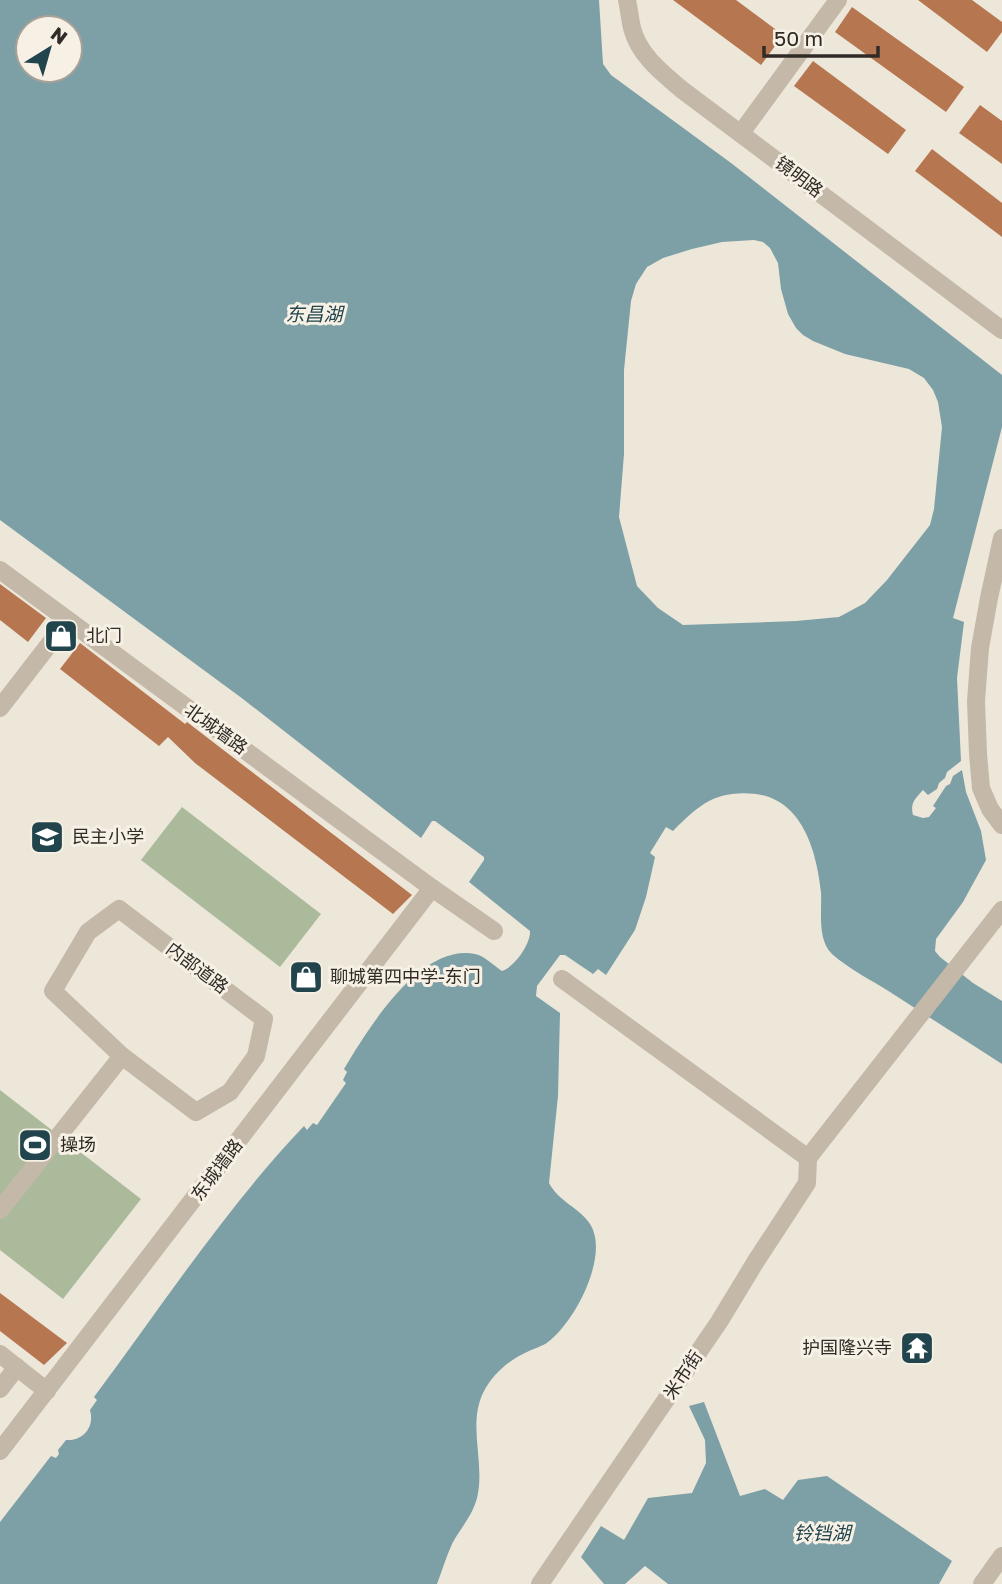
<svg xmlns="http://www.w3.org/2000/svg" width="1002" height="1584" font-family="'Golos Text','Noto Sans SC',sans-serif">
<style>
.green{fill:#acba9c}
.water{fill:#7d9fa6;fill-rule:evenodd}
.building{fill:#b57650}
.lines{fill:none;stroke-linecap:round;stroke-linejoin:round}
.minor{stroke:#c4b8a8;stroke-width:18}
.labels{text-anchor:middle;stroke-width:6;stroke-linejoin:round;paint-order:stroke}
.street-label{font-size:18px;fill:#312b27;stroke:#f6f0e5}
.poi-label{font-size:18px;fill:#312b27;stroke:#f6f0e5;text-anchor:start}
.water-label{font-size:19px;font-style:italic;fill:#22444d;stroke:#f6f0e5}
</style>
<rect width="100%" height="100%" fill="#ede7da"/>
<g class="green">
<path d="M182 807 321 914 280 967 141 860Z"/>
<path d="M0 1090 141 1199 63 1299 0 1250Z"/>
</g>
<g class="water">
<path d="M0 0H599L603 64 611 75 731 163 1002 375V427L953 618 964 622 957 678 961 761 947 772 945 778 939 783 937 789 928 795 923 790C915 799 910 803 913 815L923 818 929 817 936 808 933 806 946 786 950 784 953 776 962 770 966 792 981 831 986 860 963 902 936 939 935 951 940 957 973 983 1002 1001V1064C965 1040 927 1016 890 992 871 980 849 969 832 954 817 939 822 912 821 892 817 853 803 800 756 794 716 790 700 804 673 831L666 827 650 853 655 857 646 897 635 930 606 975 598 969 593 974 565 955H560L537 986 536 996 560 1013 558 1096 549 1183C559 1202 580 1208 590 1224 610 1255 575 1322 548 1342 543 1346 535 1348 529 1351 509 1360 493 1373 483 1393 468 1425 484 1459 478 1493 475 1513 461 1527 452 1544 446 1557 442 1571 437 1584H0V1522L51 1456 56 1458 59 1454 58 1450 66 1440C83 1441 95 1427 90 1410L97 1400 94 1397C162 1306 225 1209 304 1126L307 1130 313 1123 317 1125 346 1083 343 1080 347 1072 344 1069C368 1029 420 943 475 954 485 956 494 966 502 971 515 967 531 943 530 931L469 882 484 860V857L435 821H432L421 838 243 699 0 520ZM28 28H70V70H28ZM754 240 763 242 770 248 778 263 781 289 788 314 796 328 803 335 813 341 845 354 909 369 924 378 933 390 938 402 942 427 934 509 930 525 887 580 865 603 839 617 796 621 683 625 658 608 637 586 619 517 624 454V370L631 301 636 284 647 267 663 258 692 249 722 242Z"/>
<path d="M704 1402 740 1496 765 1489 783 1500 798 1480 827 1476 952 1561 939 1584H668L645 1566 625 1584H604L581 1557 601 1526 624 1540 648 1498 692 1493 706 1463 705 1440 689 1406Z"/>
</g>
<g class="building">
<path d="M673 0H736L783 35 761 65Z"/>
<path d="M918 0H972L1002 22V32L987 52Z"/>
<path d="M852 7 964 87 946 112 835 32Z"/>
<path d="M813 61 906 130 888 154 794 86Z"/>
<path d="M980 105 1002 121V164L959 133Z"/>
<path d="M932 149 1002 203V237L915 171Z"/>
<path d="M0 584 46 618 28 642 0 620Z"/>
<path d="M80 643 185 724 187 722 412 895 393 914 195 763 168 737 159 746 60 669Z"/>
<path d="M0 1293 67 1343 44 1365 0 1331Z"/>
</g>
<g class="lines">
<g class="minor">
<path d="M627 0C629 9 630 19 632 28 639 55 661 72 681 89L1002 330"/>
<path d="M741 133 838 0"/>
<path d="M1002 538 989 598 980 648 976 701 978 754 981 788 990 809 1002 825"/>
<path d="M0 570 432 888 494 931"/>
<path d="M0 708 68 620"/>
<path d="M119 909 264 1019 256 1056 230 1092 196 1112 122 1056 53 991 88 932Z"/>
<path d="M562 979 808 1158 1002 910"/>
<path d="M0 1210 122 1056"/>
<path d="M0 1354 47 1391"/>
<path d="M0 1389 17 1367"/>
<path d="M0 1451 432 888"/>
<path d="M540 1584 719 1322 756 1261 807 1183 808 1158"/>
<path d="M982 1584 1002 1556"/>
</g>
</g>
<defs>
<g id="shop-square" transform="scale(1.75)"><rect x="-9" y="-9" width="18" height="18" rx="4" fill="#22444d" stroke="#f6f0e5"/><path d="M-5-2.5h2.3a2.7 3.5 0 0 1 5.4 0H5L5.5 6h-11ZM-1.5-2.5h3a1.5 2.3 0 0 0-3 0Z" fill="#fff"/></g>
<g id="school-square" transform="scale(1.75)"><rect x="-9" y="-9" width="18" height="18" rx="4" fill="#22444d" stroke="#f6f0e5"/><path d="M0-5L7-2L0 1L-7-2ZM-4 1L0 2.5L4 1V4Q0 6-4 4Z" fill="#fff"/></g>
<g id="stadium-square" transform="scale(1.75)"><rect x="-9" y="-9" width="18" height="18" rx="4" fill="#22444d" stroke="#f6f0e5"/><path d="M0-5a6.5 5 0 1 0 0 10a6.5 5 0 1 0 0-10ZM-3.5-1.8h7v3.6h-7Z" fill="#fff"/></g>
<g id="temple-square" transform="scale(1.75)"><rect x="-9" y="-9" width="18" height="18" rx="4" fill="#22444d" stroke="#f6f0e5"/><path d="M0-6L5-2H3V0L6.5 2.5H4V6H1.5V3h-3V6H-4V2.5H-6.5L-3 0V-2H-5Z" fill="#fff"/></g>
</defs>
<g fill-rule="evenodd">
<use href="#shop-square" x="61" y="636"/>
<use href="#school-square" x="47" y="837"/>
<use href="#shop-square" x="306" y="977"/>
<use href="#stadium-square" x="35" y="1145"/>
<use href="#temple-square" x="917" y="1348"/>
</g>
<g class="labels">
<g class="street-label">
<text transform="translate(799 177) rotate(37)" y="6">镜明路</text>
<text transform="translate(216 729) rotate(36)" y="6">北城墙路</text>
<text transform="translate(197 968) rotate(37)" y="6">内部道路</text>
<text transform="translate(217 1170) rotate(-53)" y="6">东城墙路</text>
<text transform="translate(683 1375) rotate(-56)" y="6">米市街</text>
</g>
<g class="poi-label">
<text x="86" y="642">北门</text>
<text x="72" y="843">民主小学</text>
<text x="330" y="983">聊城第四中学-东门</text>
<text x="60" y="1151">操场</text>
<text x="892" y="1354" text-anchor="end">护国隆兴寺</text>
</g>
<g class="water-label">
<text x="314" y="321">东昌湖</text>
<text x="822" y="1540">铃铛湖</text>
</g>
</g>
<g transform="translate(49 49) rotate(37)"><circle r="33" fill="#f6f0e5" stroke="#a7a199" stroke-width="2"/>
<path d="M0-5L12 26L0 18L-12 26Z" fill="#22444d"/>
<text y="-10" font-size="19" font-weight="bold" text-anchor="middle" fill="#312b27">N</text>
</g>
<path d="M764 46v10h114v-10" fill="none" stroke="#312b27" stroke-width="3.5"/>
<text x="774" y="46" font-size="21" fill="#312b27" stroke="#f6f0e5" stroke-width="5" paint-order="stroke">50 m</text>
</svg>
